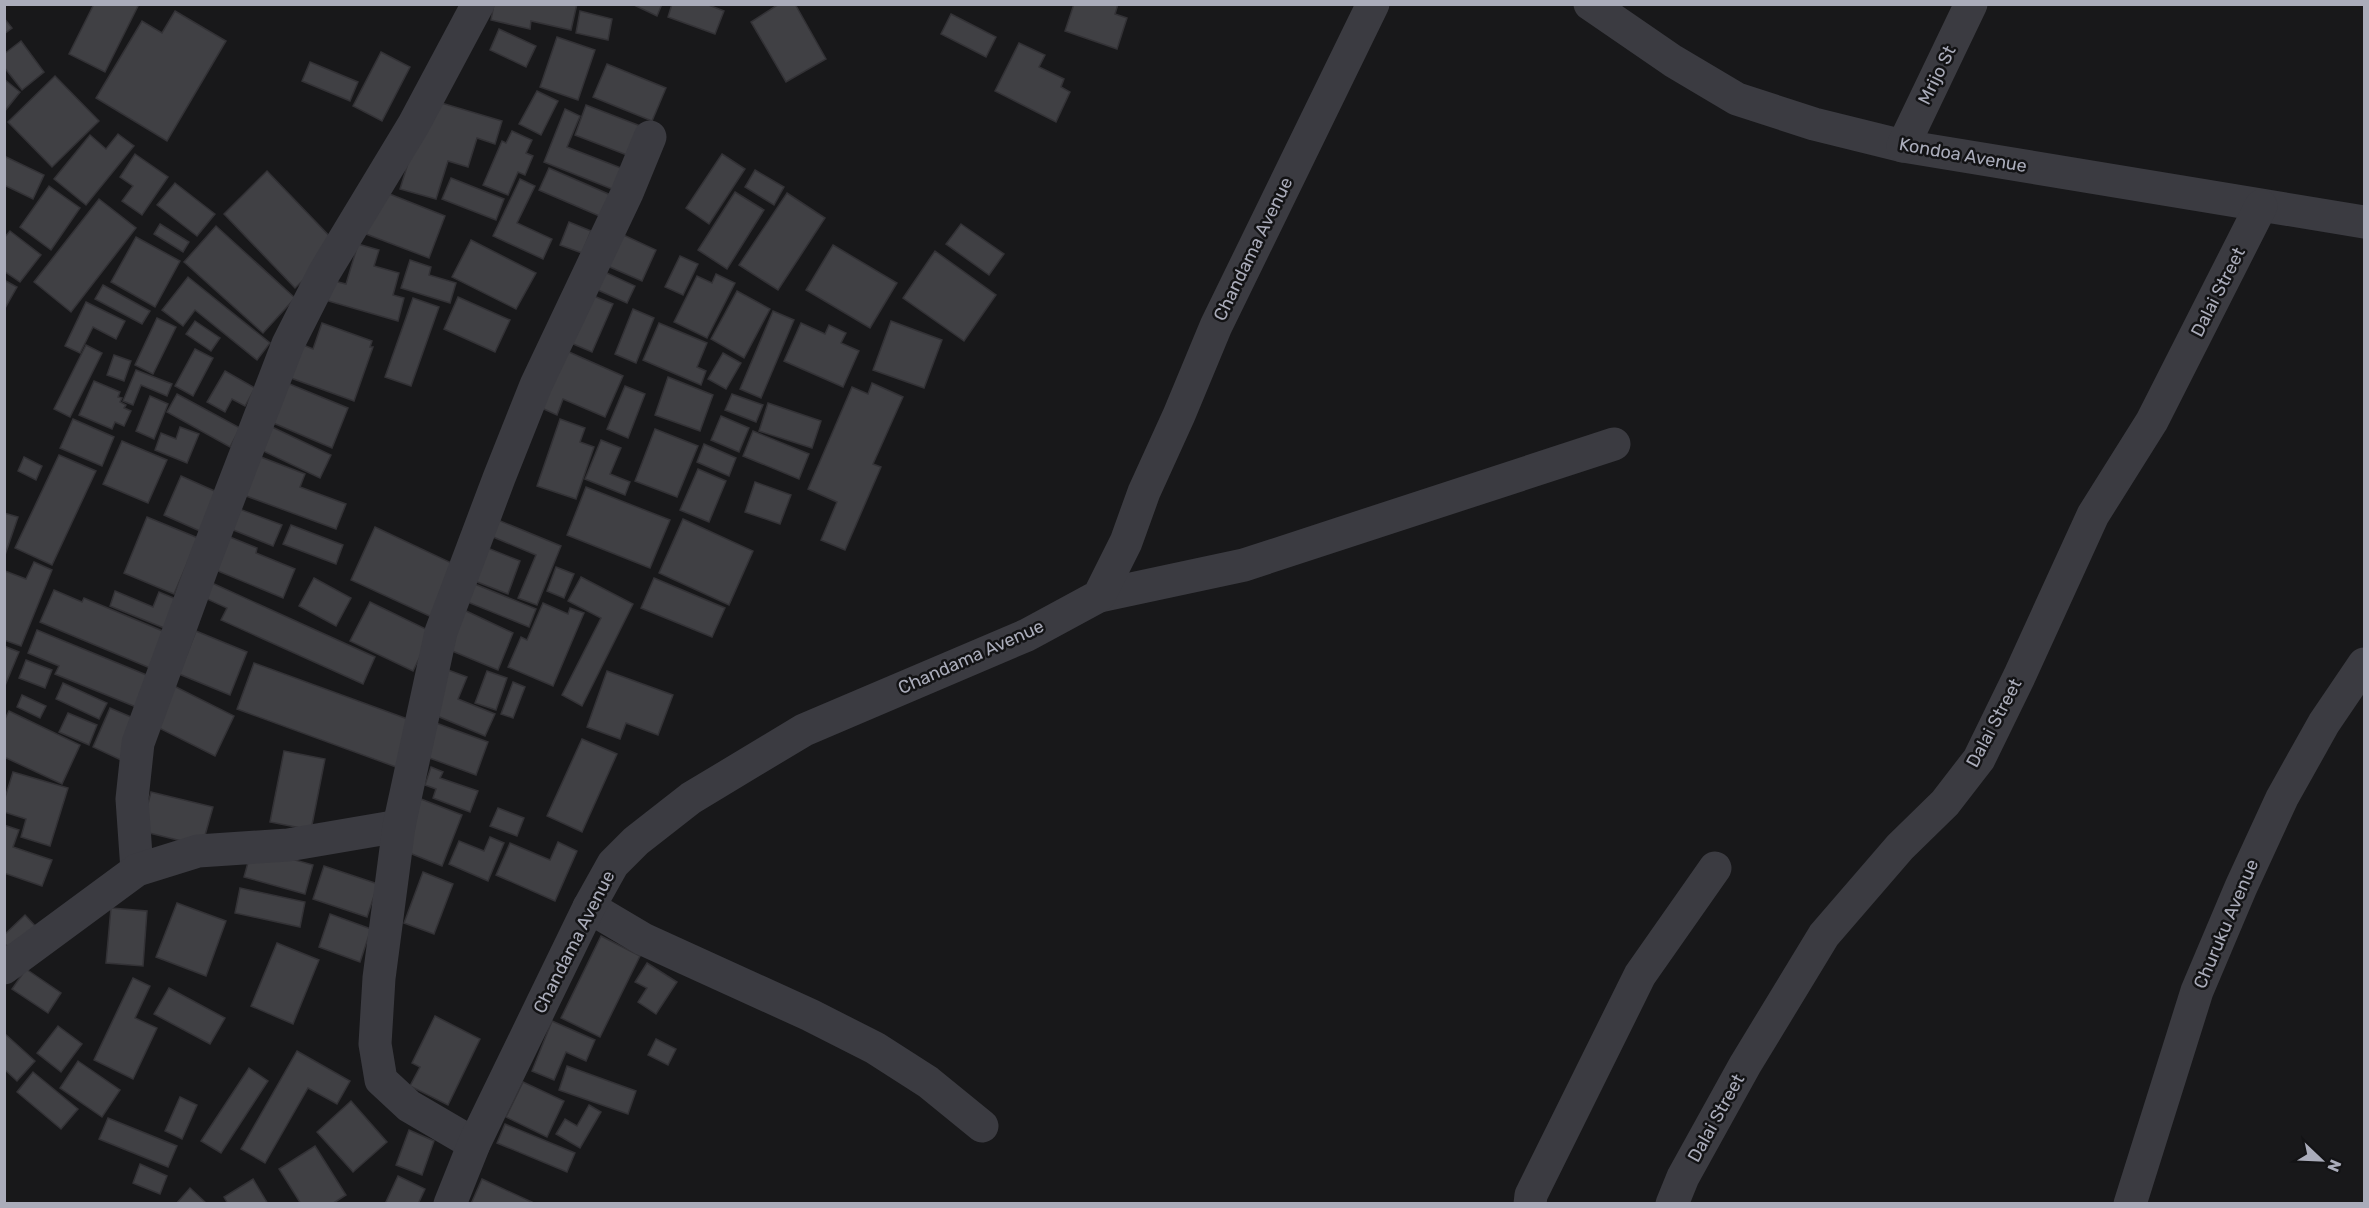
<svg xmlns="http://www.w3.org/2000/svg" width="2369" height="1208" font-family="Rubik,sans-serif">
	<rect width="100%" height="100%" fill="#18181a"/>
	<g fill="#404044" stroke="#333236" stroke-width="1.5">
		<polygon points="94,4 139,4 105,72 69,54"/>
		<polygon points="494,4 577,4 571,30 531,21 530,29 491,20"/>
		<polygon points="632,4 662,4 657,16"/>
		<polygon points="672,4 706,4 724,11 715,34 668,17"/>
		<polygon points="779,4 795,4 826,59 786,82 751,22"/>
		<polygon points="1074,4 1118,4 1115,14 1127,18 1117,49 1065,31"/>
		<polygon points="175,11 226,41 167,141 96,98 142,21 162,33"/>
		<polygon points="580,11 612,19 608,40 576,33"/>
		<polygon points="951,14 996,37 986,57 941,34"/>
		<polygon points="4,18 12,28 4,34"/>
		<polygon points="499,29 536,46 526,67 490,50"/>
		<polygon points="557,37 595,50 578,100 540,87"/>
		<polygon points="21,41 44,72 22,90 4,67 4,54"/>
		<polygon points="1019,43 1045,55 1039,67 1064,79 1061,87 1070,92 1056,122 995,91"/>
		<polygon points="381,52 410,67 382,121 353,106"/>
		<polygon points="310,62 358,82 350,101 302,81"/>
		<polygon points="607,64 666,88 652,121 593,97"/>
		<polygon points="55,76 99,121 52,167 8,122"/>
		<polygon points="4,79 20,92 4,112"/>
		<polygon points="537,91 558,101 541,135 519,124"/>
		<polygon points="428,99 502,121 495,144 477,138 468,167 448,161 436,199 400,189"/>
		<polygon points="586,105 643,127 632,157 575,135"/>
		<polygon points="565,109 580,116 567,147 626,170 617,191 544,162"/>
		<polygon points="512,131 532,140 526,153 533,156 525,175 518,172 508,195 483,185 502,141 506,143"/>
		<polygon points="118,134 134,146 86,205 54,179 90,135 106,149"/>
		<polygon points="135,154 168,177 142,215 122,201 133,186 120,177"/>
		<polygon points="722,154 745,169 709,224 686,208"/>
		<polygon points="4,156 44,175 33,199 4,185"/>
		<polygon points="549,168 613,196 604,218 539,190"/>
		<polygon points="755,170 784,187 774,205 745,187"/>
		<polygon points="267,171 339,246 295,288 224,214"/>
		<polygon points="451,178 504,199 496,220 442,199"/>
		<polygon points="520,179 535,186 517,223 552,239 543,259 493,236"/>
		<polygon points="175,183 215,214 197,236 157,205"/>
		<polygon points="49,186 80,208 51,250 20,227"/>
		<polygon points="382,191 445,216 429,258 366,234"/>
		<polygon points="735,192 764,210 727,269 698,250"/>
		<polygon points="787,193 825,218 778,290 739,265"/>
		<polygon points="99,199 136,228 71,312 34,282"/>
		<polygon points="569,222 591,231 582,253 560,245"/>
		<polygon points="160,224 189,242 183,252 154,234"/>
		<polygon points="961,224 1004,254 989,275 946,244"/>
		<polygon points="216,226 295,298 263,333 184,262"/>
		<polygon points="10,231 41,255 20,282 4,271 4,238"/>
		<polygon points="617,232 656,250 642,281 603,264"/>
		<polygon points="136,237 180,261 155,307 111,282"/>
		<polygon points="471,240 536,273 516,309 452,277"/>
		<polygon points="358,244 379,250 374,266 399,273 393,295 404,298 398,321 325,300 330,280 346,284"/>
		<polygon points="833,245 897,283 870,328 806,290"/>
		<polygon points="935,251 996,295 964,341 903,298"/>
		<polygon points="680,256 698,264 683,295 665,287"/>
		<polygon points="410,260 431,267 429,275 456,283 450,303 401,288"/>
		<polygon points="596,268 635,286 627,303 589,286"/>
		<polygon points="716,274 735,283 707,338 674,322 697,276 712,283"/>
		<polygon points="188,277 270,343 257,360 195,310 183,326 162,310"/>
		<polygon points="4,280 17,287 4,310"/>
		<polygon points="103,285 150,311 142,324 95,299"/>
		<polygon points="737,291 770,309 744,358 711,339"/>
		<polygon points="584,292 613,304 592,352 564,340"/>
		<polygon points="458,297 510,320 495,352 444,329"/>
		<polygon points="413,298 439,307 411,386 385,377"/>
		<polygon points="86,302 125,321 116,339 93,327 80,353 65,346"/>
		<polygon points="633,309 654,318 636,363 615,354"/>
		<polygon points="773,311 794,320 761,398 740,389"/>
		<polygon points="157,318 176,327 153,374 135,365"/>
		<polygon points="195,321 220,338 211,351 186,334"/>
		<polygon points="891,321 942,340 924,388 873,370"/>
		<polygon points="322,323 372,341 370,347 373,347 354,401 288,377 301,344 313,349"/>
		<polygon points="659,323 707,343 697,367 706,371 701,385 643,360"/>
		<polygon points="801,323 825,334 829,325 846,333 841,343 859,351 843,387 784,361"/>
		<polygon points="86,345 102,353 70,417 54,409"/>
		<polygon points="560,348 623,376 605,417 563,399 557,415 535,405"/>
		<polygon points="195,349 213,358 193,396 175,386"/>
		<polygon points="723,353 741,363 726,389 708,379"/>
		<polygon points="114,355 131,361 124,381 107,375"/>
		<polygon points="136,370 172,384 167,396 141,385 133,405 123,401"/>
		<polygon points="225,371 255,388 245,406 232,399 225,412 207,402"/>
		<polygon points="668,377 713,395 700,431 655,415"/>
		<polygon points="94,381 120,392 118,397 122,398 120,402 126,405 124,408 131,411 124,426 115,422 112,429 79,415"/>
		<polygon points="287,383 348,408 332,448 271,422"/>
		<polygon points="872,383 903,397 873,464 881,467 845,550 821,540 837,502 808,489 852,387 868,394"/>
		<polygon points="625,386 645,394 628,438 607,429"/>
		<polygon points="177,394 240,428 230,447 167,412"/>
		<polygon points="732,394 763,405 756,422 725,410"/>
		<polygon points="150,396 168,404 154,439 136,431"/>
		<polygon points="768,403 821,421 812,448 759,431"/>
		<polygon points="721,416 749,428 739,452 711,440"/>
		<polygon points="73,419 114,437 102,466 60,448"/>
		<polygon points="560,419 585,428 580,442 594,447 576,499 537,486"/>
		<polygon points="270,426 331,455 320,478 259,449"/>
		<polygon points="180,427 199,434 187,463 155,450 161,433 176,439"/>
		<polygon points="655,429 698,446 677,497 635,481"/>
		<polygon points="753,431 809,454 799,479 743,456"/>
		<polygon points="601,440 621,448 610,474 630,482 625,495 585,479"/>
		<polygon points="122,441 167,460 148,503 103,484"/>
		<polygon points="704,444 736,458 729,476 697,462"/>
		<polygon points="253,454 305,474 300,487 346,504 336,529 238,493"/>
		<polygon points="59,455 96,471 52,565 15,548"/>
		<polygon points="24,457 42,466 36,480 18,471"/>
		<polygon points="698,469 726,481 709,522 680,510"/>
		<polygon points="181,476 219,493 202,532 164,515"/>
		<polygon points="755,482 791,495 780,524 745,512"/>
		<polygon points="586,487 670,520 650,568 567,535"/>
		<polygon points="234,507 282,525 273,546 226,527"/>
		<polygon points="4,513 18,517 4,558"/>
		<polygon points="147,517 198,538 174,594 124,573"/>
		<polygon points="493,518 561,546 537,605 518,598 536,555 486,534"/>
		<polygon points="683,519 753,551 729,605 659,573"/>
		<polygon points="291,525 343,545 336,564 283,544"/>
		<polygon points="375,527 460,567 436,619 351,580"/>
		<polygon points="225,535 257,548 256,553 295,569 283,598 211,568"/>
		<polygon points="480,545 520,561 508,594 467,578"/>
		<polygon points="34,562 52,570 21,646 4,640 4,573 5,571 26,579"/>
		<polygon points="556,567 574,574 564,598 547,591"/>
		<polygon points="581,577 633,604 582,706 562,695 601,618 568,601"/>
		<polygon points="314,578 351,598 336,626 299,606"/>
		<polygon points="654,578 725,608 712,637 641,608"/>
		<polygon points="465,580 536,609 529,627 458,598"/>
		<polygon points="212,583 375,657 363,684 221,620 227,608 205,598"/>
		<polygon points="54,590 82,602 84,598 165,632 150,668 40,622"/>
		<polygon points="115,591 153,607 159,592 176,599 164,628 110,606"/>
		<polygon points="370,602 432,632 413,671 350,641"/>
		<polygon points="543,603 568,614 570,608 584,613 553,686 508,667 521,637 527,640"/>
		<polygon points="462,609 513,633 498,670 445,648"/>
		<polygon points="37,630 149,676 136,707 55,674 59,666 28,653"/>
		<polygon points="196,631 247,652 230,695 179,674"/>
		<polygon points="4,646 19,652 4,688"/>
		<polygon points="26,660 52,670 45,688 19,678"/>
		<polygon points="254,663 413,721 396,767 237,709"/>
		<polygon points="448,670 467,677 458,699 495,714 485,736 430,713"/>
		<polygon points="487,671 507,678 496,710 475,703"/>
		<polygon points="607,671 673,695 658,735 626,723 620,739 587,727"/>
		<polygon points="513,682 525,687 513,718 501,714"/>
		<polygon points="63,683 107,703 99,719 56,699"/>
		<polygon points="174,686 234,716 215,756 155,726"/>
		<polygon points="22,695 46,706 40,718 17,707"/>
		<polygon points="110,708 138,720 121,760 93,747"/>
		<polygon points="9,711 80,745 62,784 4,757 4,721"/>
		<polygon points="68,713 97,725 89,745 59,732"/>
		<polygon points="436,723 488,742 476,775 424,756"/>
		<polygon points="582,739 617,754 582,832 547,816"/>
		<polygon points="284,751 325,759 311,830 270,822"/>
		<polygon points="431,767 443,772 440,778 478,791 470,812 433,798 436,789 425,785"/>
		<polygon points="13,772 68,788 50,846 21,837 26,819 4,812 4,801"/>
		<polygon points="151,792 213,807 202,846 141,831"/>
		<polygon points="421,799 462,815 442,866 402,850"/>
		<polygon points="498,808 524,818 517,836 490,826"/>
		<polygon points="4,825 19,830 13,847 52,860 42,886 4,873"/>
		<polygon points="490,837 504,843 488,881 449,864 459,841 484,851"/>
		<polygon points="558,842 577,851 555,901 496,875 510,843 550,860"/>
		<polygon points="252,848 313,865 305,894 244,877"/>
		<polygon points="324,866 378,884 367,917 313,899"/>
		<polygon points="423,872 453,884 434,934 404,923"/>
		<polygon points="240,888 305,902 300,927 235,913"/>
		<polygon points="177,903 226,921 206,976 156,957"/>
		<polygon points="111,908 147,911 143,966 106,963"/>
		<polygon points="330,914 371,929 360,962 319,947"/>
		<polygon points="25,915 39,930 15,954 4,943 4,935"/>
		<polygon points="601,936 640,956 600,1037 561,1018"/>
		<polygon points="277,943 319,960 293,1024 251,1006"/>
		<polygon points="647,963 677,982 656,1014 638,1002 647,988 635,982"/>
		<polygon points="26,969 61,993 48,1013 12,989"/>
		<polygon points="133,978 150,986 135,1018 157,1028 133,1079 94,1060"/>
		<polygon points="169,988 225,1018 210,1044 154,1014"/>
		<polygon points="435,1016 480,1039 448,1105 410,1086 420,1067 412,1063"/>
		<polygon points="552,1021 595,1040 586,1061 566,1052 554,1080 532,1071"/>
		<polygon points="58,1026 82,1044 61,1072 37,1053"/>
		<polygon points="4,1033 35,1061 17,1081 4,1069"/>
		<polygon points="656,1039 676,1049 668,1065 648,1055"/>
		<polygon points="297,1051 350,1081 337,1104 308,1088 265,1163 241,1149"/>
		<polygon points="78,1061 120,1090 102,1117 60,1088"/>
		<polygon points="567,1066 636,1091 628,1114 559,1090"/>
		<polygon points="249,1068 268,1081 221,1153 201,1141"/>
		<polygon points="33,1072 78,1109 61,1129 17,1092"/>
		<polygon points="523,1082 564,1101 547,1137 506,1117"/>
		<polygon points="180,1097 197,1105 182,1139 165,1131"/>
		<polygon points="351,1101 387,1142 353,1172 317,1132"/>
		<polygon points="589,1105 601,1112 580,1148 556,1134 565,1119 577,1126"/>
		<polygon points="108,1118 177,1146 168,1167 99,1139"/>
		<polygon points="505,1124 575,1153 567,1172 497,1143"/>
		<polygon points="409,1130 434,1141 422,1175 396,1165"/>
		<polygon points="315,1146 346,1195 332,1204 301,1204 279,1169"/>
		<polygon points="140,1164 167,1176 160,1194 133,1183"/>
		<polygon points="398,1176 425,1189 418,1204 385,1204"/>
		<polygon points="253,1179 268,1204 228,1204 224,1197"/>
		<polygon points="482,1179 536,1204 471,1204"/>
		<polygon points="190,1188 207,1204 176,1204"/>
	</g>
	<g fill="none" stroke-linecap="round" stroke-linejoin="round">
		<g stroke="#3b3b41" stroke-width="33">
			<polyline points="1590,4 1673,61 1737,99 1814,124 1903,146 2364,222"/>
			<polyline points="1903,146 1971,4"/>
			<polyline points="1099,596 1244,565 1614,444"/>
			<polyline points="137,870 132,799 138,743 206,557 288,344 324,273 414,124 478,4"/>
			<polyline points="589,907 643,939 810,1015 875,1048 928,1082 982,1126"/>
			<polyline points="4,968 137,870 198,851 288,845 399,826"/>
			<polyline points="474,1144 409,1106 381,1080 375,1044 379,978 399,826 441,632 499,478 536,385 627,193 650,137"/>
			<polyline points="1530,1204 1531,1195 1640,975 1715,868"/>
			<polyline points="1672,1204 1683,1177 1745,1065 1824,935 1900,847 1945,803 1979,759 2019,677 2093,515 2152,421 2261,206"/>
			<polyline points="2130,1204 2197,991 2241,887 2282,798 2324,723 2364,664"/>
		</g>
		<polyline stroke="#3b3b41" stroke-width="33" points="450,1204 474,1144 589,907 613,864 636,841 691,798 804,730 1027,635 1099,596 1126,542 1144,492 1179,415 1216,326 1373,4"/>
	</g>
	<g text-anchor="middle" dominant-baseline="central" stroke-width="5" stroke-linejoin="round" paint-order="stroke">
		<g font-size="18" fill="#aaacba" stroke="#131315">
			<text transform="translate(1937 75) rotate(-64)">Mrijo St</text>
			<text transform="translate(1963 155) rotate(10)">Kondoa Avenue</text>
			<text transform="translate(1253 249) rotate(-64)">Chandama Avenue</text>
			<text transform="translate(2218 292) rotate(-63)">Dalai Street</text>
			<text transform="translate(971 657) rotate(-24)">Chandama Avenue</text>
			<text transform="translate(1994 723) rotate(-62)">Dalai Street</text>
			<text transform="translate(2226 924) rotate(-67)">Churuku Avenue</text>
			<text transform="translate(574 942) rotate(-63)">Chandama Avenue</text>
			<text transform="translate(1716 1118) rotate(-61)">Dalai Street</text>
		</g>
	</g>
	<rect width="2369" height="1208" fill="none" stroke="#aaacba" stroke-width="12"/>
	<g transform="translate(2321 1160) rotate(113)" stroke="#131315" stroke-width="4.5" paint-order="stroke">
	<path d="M0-4.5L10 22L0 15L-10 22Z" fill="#aaacba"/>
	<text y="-9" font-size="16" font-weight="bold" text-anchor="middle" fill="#aaacba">N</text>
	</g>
</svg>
